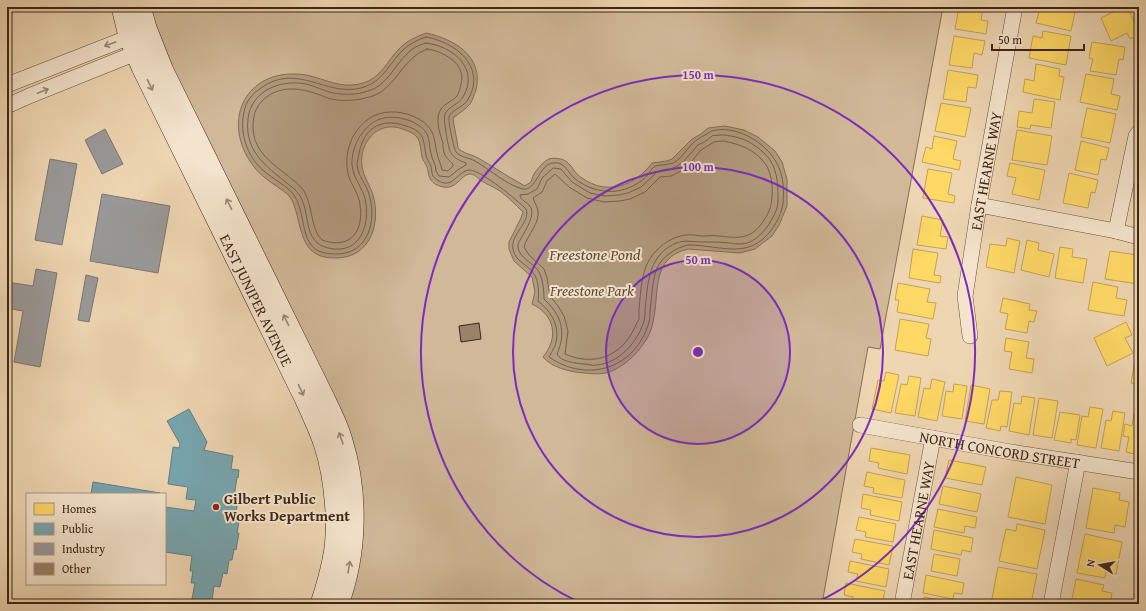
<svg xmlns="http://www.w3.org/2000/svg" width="1146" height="611" font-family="'Gentium Book Plus',serif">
	<rect width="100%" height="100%" fill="#eed6b2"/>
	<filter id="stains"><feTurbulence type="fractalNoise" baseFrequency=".005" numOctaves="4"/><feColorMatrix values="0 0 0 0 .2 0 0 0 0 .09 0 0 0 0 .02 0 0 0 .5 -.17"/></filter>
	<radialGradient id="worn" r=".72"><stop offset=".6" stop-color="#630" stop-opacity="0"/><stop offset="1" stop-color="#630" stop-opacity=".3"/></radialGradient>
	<polygon fill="#d0b898" stroke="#866f58" points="146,7 943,7 880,349 868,347 822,604 344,604 359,522"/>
	<path fill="#b19a7d" stroke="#826c54" d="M426,33C454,39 484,56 476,90C474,94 473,100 470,104C466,109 458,114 453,118C454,128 457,138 458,148C464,154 471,154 478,158C494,167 508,177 525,186C525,185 530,183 530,183C532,181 532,177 534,174C537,169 544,161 549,159C554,157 564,159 567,162C573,167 575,174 582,178C607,196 635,186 652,163L667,161L672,159L692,139L701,134L708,128L725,126L744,130L758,137L775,151L782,162L787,179V206L779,225L772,236L755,249L740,253L688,249C650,258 660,293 653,322C650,341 631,362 614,370C605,375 594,374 584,373C571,372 552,368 543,357C559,338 555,315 532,304L535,292L532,277L514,261L509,249V242L521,218L523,212C516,205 508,197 500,191C494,187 486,184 480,180C477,177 474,174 470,174C459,175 456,195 435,184C428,179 429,174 427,167C426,164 423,161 422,157C419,142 422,136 405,130C402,129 398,127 394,127C373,125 359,147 362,166C363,176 370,185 373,195C381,223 371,257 337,258C306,259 303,239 297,215C295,209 294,202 290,197C286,192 280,189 275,185C267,180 257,172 252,164C223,124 242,73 295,74C320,74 337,91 363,83C381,78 387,61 399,49C406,41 416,37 426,33Z"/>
	<g fill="#ffd966" stroke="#c4a34e">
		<polygon points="959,7 983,7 981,20 988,21 986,34 955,29"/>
		<polygon points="1048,7 1076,7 1071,31 1036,23 1040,8 1047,10"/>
		<polygon points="1123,7 1127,7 1139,31 1139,35 1130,39 1127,33 1111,41 1101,18"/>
		<polygon points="1043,31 1071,36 1066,65 1029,58 1033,36 1042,38"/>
		<polygon points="954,36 985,41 982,55 974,53 972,68 949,65"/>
		<polygon points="1092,42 1125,47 1123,60 1119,59 1116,75 1090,71 1093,59 1089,58"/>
		<polygon points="1036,64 1060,69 1059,76 1064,77 1060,100 1023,92 1025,79 1034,81"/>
		<polygon points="948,70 978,75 976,88 968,87 966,102 943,99"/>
		<polygon points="1086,74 1114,79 1111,94 1120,96 1117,110 1080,102"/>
		<polygon points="1034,99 1055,102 1051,128 1031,125 1030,129 1017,127 1019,111 1032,113"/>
		<polygon points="941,103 971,108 965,137 935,131"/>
		<polygon points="1087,108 1116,114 1110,143 1081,137"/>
		<polygon points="1017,130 1052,136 1047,165 1012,160"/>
		<polygon points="934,136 957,141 953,159 961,161 959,170 922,162 926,147 932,149"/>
		<polygon points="1081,141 1109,148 1106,160 1101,159 1098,175 1075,170"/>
		<polygon points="1010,163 1045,170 1039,200 1012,194 1016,178 1007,176"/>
		<polygon points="928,169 952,173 948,194 955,196 954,203 923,198"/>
		<polygon points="1069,173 1098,180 1095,193 1091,192 1088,208 1063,203"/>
		<polygon points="922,216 943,220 940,236 948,237 946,249 917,245"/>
		<polygon points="1007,238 1020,241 1014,273 986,267 990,244 1006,246"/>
		<polygon points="1027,240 1039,243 1038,250 1054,254 1049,277 1021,270"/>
		<polygon points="1060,247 1073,249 1072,257 1087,259 1083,283 1055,278"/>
		<polygon points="913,249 938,253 934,275 941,276 940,283 909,278"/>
		<polygon points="1110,251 1137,255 1135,270 1139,270 1138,284 1105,279"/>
		<polygon points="1093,282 1118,287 1116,298 1127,300 1124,316 1088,310"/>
		<polygon points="898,283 930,289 927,302 936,303 933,319 897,312 899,300 895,300"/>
		<polygon points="1003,298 1030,304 1029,310 1037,311 1034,322 1029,321 1027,333 1005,329 1008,314 1000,312"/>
		<polygon points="900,319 929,324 926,338 931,339 928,356 895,350"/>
		<polygon points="1126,322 1132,335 1125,338 1133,353 1107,366 1094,338"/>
		<polygon points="1006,338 1029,342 1026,358 1034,359 1032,373 1009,369 1012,352 1004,351"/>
		<polygon points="1136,354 1139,354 1139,384 1131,383"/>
		<polygon points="886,372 899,375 891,413 872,409 878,380 884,381"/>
		<polygon points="909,376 921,378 915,416 895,413 901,384 907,385"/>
		<polygon points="932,379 945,382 937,421 918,417 924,388 930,389"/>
		<polygon points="954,384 967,386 962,419 942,416 946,391 953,392"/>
		<polygon points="971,385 990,389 984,424 965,421"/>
		<polygon points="1000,391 1012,392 1007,427 1001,426 1000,431 986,428 992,400 998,400"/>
		<polygon points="1022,396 1035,398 1029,435 1009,431 1014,403 1021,404"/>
		<polygon points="1039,398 1058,401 1052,438 1033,435"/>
		<polygon points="1090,407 1103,409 1096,448 1077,445 1082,416 1088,417"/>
		<polygon points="1113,411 1125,413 1119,451 1101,448 1106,420 1111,421"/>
		<polygon points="1060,412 1080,415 1076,440 1071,439 1071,443 1054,440"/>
		<polygon points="1134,413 1139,414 1139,455 1126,452 1129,437 1123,436 1125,424 1132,426"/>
		<polygon points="871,448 910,455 907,474 878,468 879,463 869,461"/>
		<polygon points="949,460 986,467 982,485 945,478"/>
		<polygon points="867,472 905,480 902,498 873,493 874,488 864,486"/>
		<polygon points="1016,477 1052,485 1045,524 1008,517"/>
		<polygon points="943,486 981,494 977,512 939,504"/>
		<polygon points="1093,488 1120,493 1119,500 1129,502 1125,527 1115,525 1114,533 1086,528"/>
		<polygon points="863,494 902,502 899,521 870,515 871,510 861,508"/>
		<polygon points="938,509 977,517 975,528 965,526 964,533 934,527"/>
		<polygon points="859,517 896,524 893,542 865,537 866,532 856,530"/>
		<polygon points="1017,524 1045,530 1037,569 999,561 1006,529 1016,531"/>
		<polygon points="934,530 973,538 971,552 962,550 961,555 931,549"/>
		<polygon points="1085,534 1122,542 1116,574 1106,572 1105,578 1077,573"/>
		<polygon points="855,539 893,546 889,565 861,559 862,554 852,552"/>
		<polygon points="934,554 960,559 957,576 931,571"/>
		<polygon points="850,561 889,569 886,587 856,581 858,574 848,572"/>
		<polygon points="998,567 1037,574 1031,604 991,604"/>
		<polygon points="926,575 964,583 962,594 954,593 953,599 923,593"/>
		<polygon points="1076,579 1104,585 1102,591 1112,593 1110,604 1071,604"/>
		<polygon points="846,583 885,591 882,604 852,603 853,597 844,595"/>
		<polygon points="924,597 958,604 923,604"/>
	</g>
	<g fill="#76a5af" stroke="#657f81">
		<polygon points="189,409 207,442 204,450 233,456 231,469 239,470 238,478 237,477 233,505 237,506 235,520 239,521 237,533 239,533 236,550 234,549 232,560 229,560 227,574 223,573 220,587 214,586 212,601 204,599 203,604 191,604 195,583 191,583 193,571 190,571 192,556 165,552 165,507 194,511 196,500 186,499 188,487 168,484 173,447 179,448 180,444 167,421"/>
		<polygon points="93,482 160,493 159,494 91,494"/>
	</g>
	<g fill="#999" stroke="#7d7672">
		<polygon points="105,129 123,164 102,174 85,140"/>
		<polygon points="50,159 77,164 62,245 35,240"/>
		<polygon points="102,194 170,206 158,273 90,261"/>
		<polygon points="36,269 57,273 40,367 14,362 23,311 7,308 7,282 33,286"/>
		<polygon points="86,275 98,278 89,322 78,320"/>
	</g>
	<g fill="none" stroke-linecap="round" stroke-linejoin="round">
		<g stroke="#76604a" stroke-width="1">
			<path d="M426,37C456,42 488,68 467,101C463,107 451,110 449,117C448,122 454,149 456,152C461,158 468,157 475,161C488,168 508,186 523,189C536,192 539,164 553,163C564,161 567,171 574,178C586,188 602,193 617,191C629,189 639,184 648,175C649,173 652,168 654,167C658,164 668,166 675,162C683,157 687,148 694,142C695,141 711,131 712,131C729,126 751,135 764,147C781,163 785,180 783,203C782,212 777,222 772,229C749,261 721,245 688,245C675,248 663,256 657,268C652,281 652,297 650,310C650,314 650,318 649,322C636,368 588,384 549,357C551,353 553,350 555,346C561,327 552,312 538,301C539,294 539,281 534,274C528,264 515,262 513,249C510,234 531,223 526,209C517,200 482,171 470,170C457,170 453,192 436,179C431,176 432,171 431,166C429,162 427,159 426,155C424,147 425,136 417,131C414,129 410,127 406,126C382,117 363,128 359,154C358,158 357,162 357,165C358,176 366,184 369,194C377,220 369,254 336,254C296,255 309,218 294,195C286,184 266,176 256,163C245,149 240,129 244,112C246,101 252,94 261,88C297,62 326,97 361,88C383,82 388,65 403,50C409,44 417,40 426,37Z"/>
			<path d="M426,43C453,46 480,69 463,97C459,104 448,107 445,114C443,119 448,148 451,153C454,158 460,161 466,163V165L459,169L449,177L439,176L436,171C436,164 432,160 431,153C429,147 430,140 427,134C420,121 397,115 384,118C364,122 351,146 352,165C353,176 360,185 364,195C371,218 364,252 334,249C296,245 316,206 293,188C270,169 244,154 248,119C251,91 280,79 306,84C315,86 324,91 333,93C345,95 357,95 368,91C387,86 394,66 407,54C412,48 419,45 426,43Z"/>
			<path d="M427,49C443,51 467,64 461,84C460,88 459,93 457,96C452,102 442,104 439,113C436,122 440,134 443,143C443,147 443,151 445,155C447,159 450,161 453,164V166L448,171L442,170C441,164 438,159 437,153C435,146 435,138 432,132C425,118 404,111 390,112C359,113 340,148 349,177C352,186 359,194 360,205C364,232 350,250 322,240C309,229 314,198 299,185C277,165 247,153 254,116C256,107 261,101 268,96C282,86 301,88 317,94C322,95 326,98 331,99C346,102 360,100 373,96C396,88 402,58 427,49Z"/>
			<path d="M724,135C729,136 734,136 739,138C749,140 764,151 770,160C778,172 778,187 778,201C778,210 772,219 768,226C763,232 757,239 750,242C743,245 736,244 729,243C721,242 713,242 705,242C689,242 682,238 667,248C647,263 648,287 645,309C645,313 645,317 644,321C638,342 618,364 596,365C592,366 588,364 584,364C575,363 561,362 557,354C567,331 561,315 544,299C544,291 543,281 540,274C535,262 517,259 518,244C522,235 537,216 530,206C527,202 520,200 520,195L528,194L537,189L542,178L553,168L561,169L572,182L590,193L605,196L619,195L628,193L641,187L657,172L669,170L677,166L683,162L698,145L706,141L712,136Z"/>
			<path d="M724,141C739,144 753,149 763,161C771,169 773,185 772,196C772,206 768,215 762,223C750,240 737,238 719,236C714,235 709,236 704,236C698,236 692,234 686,235C675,236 665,242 657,250C641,265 641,289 639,310C639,313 639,316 639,319C638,321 636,324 635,327C622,356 594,367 565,354L568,331L564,316L558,306L550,296L547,278L544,269L529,255L524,247C527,235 540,224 538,210C537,206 534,202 533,198L542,192L547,181L555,174L569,187L587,198L604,202L620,201L630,199L645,192L660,177L671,176L681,171L688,166L701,150L714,142Z"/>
		</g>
	</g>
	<polygon fill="#998268" stroke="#3c2617" points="479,323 481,339 461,342 459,326"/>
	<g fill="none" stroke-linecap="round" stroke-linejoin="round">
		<defs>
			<g id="street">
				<polyline points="7,85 122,40 138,32"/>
				<polyline points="7,106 29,96 126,57 146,52"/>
				<polyline points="979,205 1116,231 1139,237"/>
				<polyline points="1116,231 1136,136 1139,132"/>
				<path id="s1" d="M970,336L965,296L979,205L1015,7"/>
				<path id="s2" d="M860,425L1005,451L1139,472"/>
				<path id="s3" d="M902,604L933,438"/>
				<polyline points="1051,604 1078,462"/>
			</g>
			<g id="secondary">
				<path id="s4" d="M122,7L129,36L142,67L305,398C312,414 320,430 325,446C335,478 340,527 333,560C330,575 326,589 321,604"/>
				<path d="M140,7L146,28L163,71L320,390C328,407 337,423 342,441C358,493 357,553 338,604"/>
			</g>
		</defs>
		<use href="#street" stroke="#68523e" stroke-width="16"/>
		<use href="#secondary" stroke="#3c2617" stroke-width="22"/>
		<use href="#street" stroke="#f4e4cd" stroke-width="15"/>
		<use href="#secondary" stroke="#f4e4cd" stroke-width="21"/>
	</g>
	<defs><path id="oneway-shaft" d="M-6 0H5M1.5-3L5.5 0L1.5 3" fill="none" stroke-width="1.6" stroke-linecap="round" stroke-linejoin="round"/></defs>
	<g stroke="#988572">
		<use href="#oneway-shaft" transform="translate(110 44) rotate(160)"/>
		<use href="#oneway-shaft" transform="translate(150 85) rotate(64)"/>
		<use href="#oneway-shaft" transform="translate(43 91) rotate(-22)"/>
		<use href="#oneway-shaft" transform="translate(229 204) rotate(-116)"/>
		<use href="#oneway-shaft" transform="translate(286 320) rotate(-116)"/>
		<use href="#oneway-shaft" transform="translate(301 390) rotate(64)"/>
		<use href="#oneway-shaft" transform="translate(341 438) rotate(-109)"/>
		<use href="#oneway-shaft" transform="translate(349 567) rotate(-80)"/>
	</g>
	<circle cx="698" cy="352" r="92" fill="#7b2cbf" fill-opacity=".12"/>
	<g fill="none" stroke="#7b2cbf" stroke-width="2">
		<circle cx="698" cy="352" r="92"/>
		<circle cx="698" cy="352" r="185"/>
		<path d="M581 603A277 277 0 1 1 815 603"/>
	</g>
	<circle fill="#8f2418" stroke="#f4e4cd" stroke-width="1.5" cx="216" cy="507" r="4"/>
	<g text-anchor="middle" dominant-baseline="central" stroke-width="4" stroke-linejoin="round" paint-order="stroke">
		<g font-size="15" fill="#3c2617" stroke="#f4e4cd">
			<text stroke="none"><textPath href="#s1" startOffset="167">EAST HEARNE WAY</textPath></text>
			<text stroke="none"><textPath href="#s4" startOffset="323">EAST JUNIPER AVENUE</textPath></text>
			<text stroke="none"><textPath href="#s2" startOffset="142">NORTH CONCORD STREET</textPath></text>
			<text stroke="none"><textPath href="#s3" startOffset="85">EAST HEARNE WAY</textPath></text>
		</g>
		<g font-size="15" font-style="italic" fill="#614a37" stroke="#f4e4cd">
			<text x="592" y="290">Freestone Park</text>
		</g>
		<g font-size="15" font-weight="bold" fill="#3c2617" stroke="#f4e4cd" text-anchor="start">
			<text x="224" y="498">Gilbert Public<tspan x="224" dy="17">Works Department</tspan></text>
		</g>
		<g font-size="16" font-style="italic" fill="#5f4936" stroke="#f4e4cd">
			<text x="595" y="254">Freestone Pond</text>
		</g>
	</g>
	<circle cx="698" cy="352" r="6" fill="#7b2cbf" stroke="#f4e4cd" stroke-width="2"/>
	<g font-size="12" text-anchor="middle" font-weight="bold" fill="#7b2cbf" stroke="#f4e4cd" stroke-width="4" stroke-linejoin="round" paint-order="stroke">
		<text x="698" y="79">150 m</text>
		<text x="698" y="171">100 m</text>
		<text x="698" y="264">50 m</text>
	</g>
	<rect width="1146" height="611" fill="none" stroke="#eed6b2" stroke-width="24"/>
	<rect x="8" y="8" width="1130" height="595" fill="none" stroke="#3c2617" stroke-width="2"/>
	<rect x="12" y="12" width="1122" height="587" fill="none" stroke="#3c2617"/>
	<rect x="26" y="493" width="140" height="92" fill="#f4e4cd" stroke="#aa9884"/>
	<rect x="34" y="503" width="20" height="12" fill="#ffd966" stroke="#aa9884"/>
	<text x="62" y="513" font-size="12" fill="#3c2617">Homes</text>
	<rect x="34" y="523" width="20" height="12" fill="#76a5af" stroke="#aa9884"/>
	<text x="62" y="533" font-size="12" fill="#3c2617">Public</text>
	<rect x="34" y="543" width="20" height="12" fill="#999999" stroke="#aa9884"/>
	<text x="62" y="553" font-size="12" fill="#3c2617">Industry</text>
	<rect x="34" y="563" width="20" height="12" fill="#998268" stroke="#aa9884"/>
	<text x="62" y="573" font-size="12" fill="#3c2617">Other</text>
	<g transform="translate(1100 565) rotate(281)" stroke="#f4e4cd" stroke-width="3" paint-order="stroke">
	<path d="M0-3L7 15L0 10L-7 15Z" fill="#3c2617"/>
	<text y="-6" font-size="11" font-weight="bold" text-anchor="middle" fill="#3c2617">N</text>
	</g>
	<path d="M992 44v6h92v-6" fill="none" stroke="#3c2617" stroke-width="2"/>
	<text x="998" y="44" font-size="12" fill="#3c2617" stroke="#f4e4cd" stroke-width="3" paint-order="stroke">50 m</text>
	<rect width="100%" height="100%" filter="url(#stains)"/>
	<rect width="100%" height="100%" fill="url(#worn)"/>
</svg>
